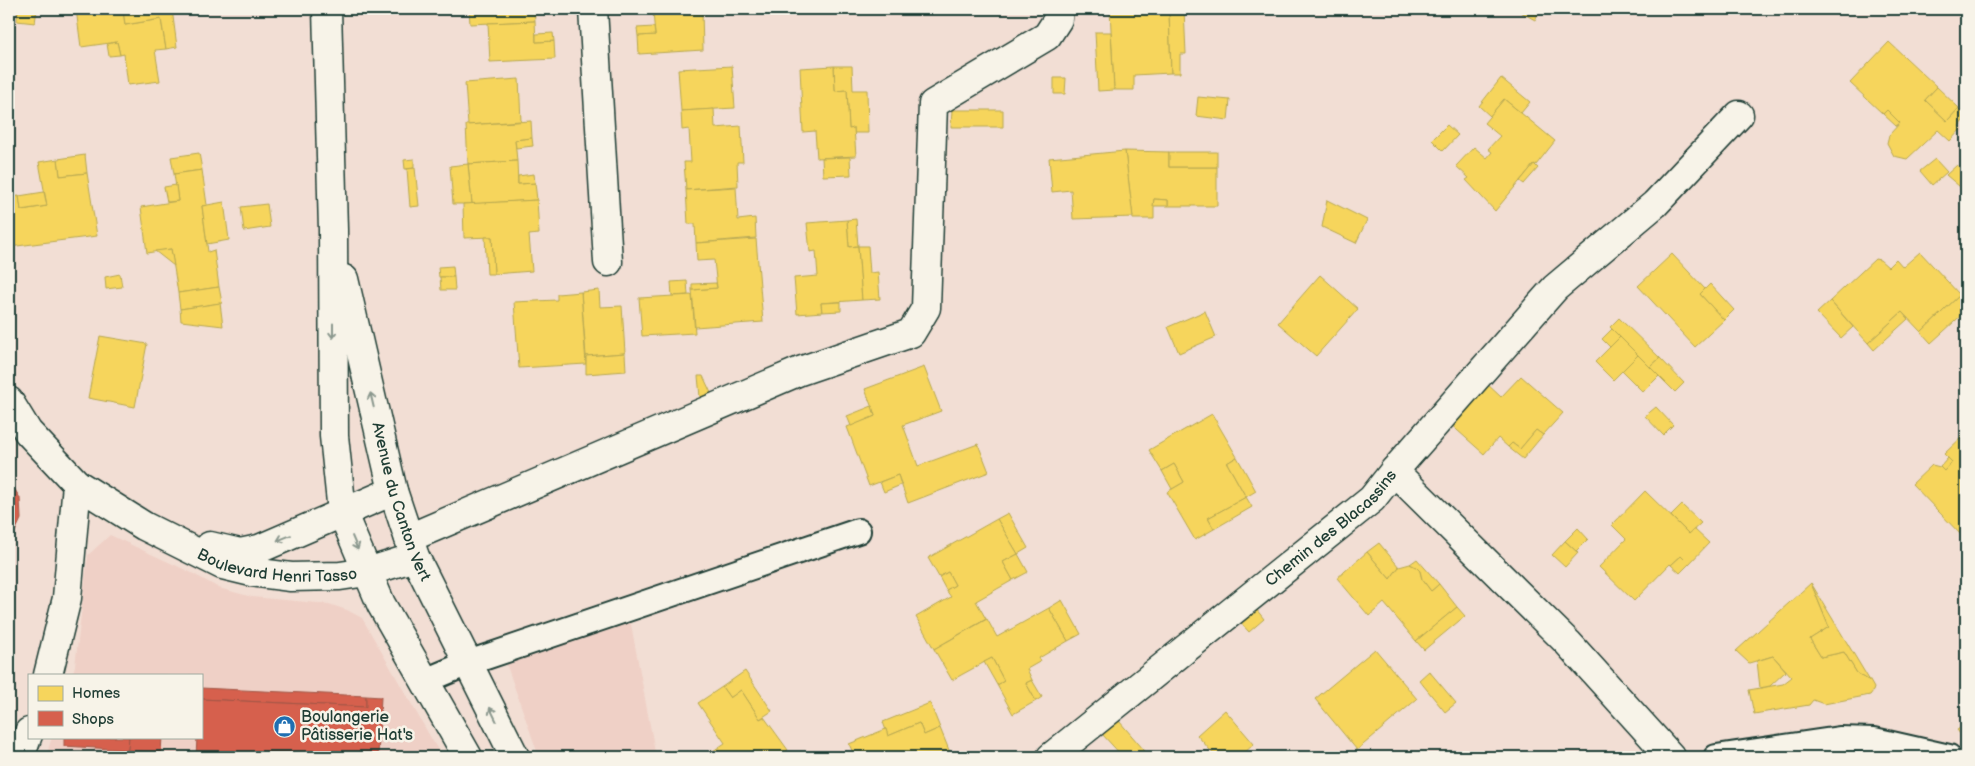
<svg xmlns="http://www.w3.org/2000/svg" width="1975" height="766" font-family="'Balsamiq Sans',sans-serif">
	<rect width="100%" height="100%" fill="#f2ded4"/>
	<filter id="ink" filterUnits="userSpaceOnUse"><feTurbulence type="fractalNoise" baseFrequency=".02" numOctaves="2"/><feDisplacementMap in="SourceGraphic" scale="10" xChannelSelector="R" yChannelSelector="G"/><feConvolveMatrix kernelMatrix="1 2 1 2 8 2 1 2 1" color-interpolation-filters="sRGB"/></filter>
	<g filter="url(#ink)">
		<g fill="#efd0c6">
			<polygon points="110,535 190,572 219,588 252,597 329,604 347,610 362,618 442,757 46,757 52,737 201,737 201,675 72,675 75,666 88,555"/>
			<polygon points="630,619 656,757 539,757 506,663"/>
		</g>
		<g fill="#f6d55c" stroke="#b6a750">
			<polygon points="18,9 37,9 35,23 17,21"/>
			<polygon points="76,9 123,9 125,25 161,19 166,49 155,50 160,81 128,85 124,54 120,55 117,42 81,47"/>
			<polygon points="123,9 172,9 177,47 166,49 161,19 125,25"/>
			<polygon points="469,9 534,9 535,21 470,24"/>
			<polygon points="653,9 706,9 653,12"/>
			<polygon points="1110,9 1169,9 1171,73 1134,75 1134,90 1114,90"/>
			<polygon points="1169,9 1184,9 1186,54 1180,54 1180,73 1171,73"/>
			<polygon points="1518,9 1541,9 1535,20 1517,10"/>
			<polygon points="702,10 703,50 639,54 638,36 655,35 653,12"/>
			<polygon points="535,21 536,42 554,41 555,59 490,62 488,23"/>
			<polygon points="654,27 655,35 638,36 637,28"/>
			<polygon points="1095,32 1111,32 1114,90 1098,91"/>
			<polygon points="553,33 554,41 536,42 536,34"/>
			<polygon points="117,42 120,55 109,56 107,44"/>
			<polygon points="1889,42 1937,87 1925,100 1947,121 1958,109 1966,117 1959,126 1961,129 1950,141 1938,130 1907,159 1894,156 1887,143 1889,135 1900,123 1887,110 1883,114 1850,83"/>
			<polygon points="732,66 735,108 681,111 678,69"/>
			<polygon points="834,66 852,66 853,90 867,90 868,133 854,133 854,128 849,129 847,90 835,91"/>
			<polygon points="834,66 835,91 847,90 849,129 854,128 856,156 817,158 815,131 803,132 800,68"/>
			<polygon points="1054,78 1066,78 1065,94 1054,94"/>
			<polygon points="1501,78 1530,102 1521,113 1504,99 1490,116 1479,106"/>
			<polygon points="519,79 521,121 468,125 465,83"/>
			<polygon points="1937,87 1959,108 1947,121 1925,100"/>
			<polygon points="1198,97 1230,100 1228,120 1196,116"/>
			<polygon points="1504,99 1555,141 1536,165 1534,164 1495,211 1466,180 1469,178 1456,166 1474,147 1487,158 1492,152 1488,149 1500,136 1484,123"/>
			<polygon points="714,109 715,128 741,126 743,162 737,162 738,186 686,190 684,162 691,162 689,129 682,130 681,111"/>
			<polygon points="952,110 1003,110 1003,127 951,127"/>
			<polygon points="1887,110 1900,123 1896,126 1883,114"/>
			<polygon points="531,121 532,138 515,140 517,161 468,164 466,125"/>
			<polygon points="1447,125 1458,135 1443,151 1432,140"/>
			<polygon points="532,138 533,146 516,148 515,140"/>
			<polygon points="1125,151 1169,152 1169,167 1217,167 1217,206 1168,206 1168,200 1154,199 1154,219 1133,219"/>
			<polygon points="1125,151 1133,217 1073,219 1071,190 1052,192 1049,158"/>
			<rect x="1169" y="152" width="48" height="15"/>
			<polygon points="199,153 202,170 174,174 171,157"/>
			<polygon points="85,155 87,173 60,176 58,159"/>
			<polygon points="850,157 851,175 823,176 822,158"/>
			<polygon points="58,159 60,176 87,173 97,236 9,247 9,197 19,196 21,210 47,206 39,162"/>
			<polygon points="414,159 414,168 405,169 404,160"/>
			<polygon points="1935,159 1947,172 1932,185 1920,171"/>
			<polygon points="517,161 518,184 535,183 537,200 472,204 468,164"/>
			<polygon points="468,164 472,204 453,204 450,166"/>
			<polygon points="1534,164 1538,168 1524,184 1520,181"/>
			<polygon points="1957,165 1966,173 1966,192 1946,175"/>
			<polygon points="415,168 419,206 410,207 407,169"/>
			<polygon points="202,170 207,205 202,206 208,252 214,250 219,287 178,293 171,249 147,253 141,207 178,201 174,174"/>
			<polygon points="534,174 535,183 518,184 518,176"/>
			<polygon points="176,185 178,201 167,202 164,187"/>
			<polygon points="736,187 738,220 755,218 756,238 696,243 695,224 688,224 686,190"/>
			<polygon points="44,192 47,206 21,210 19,196"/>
			<polygon points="1154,199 1168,200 1168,206 1153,206"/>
			<polygon points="537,200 539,234 529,235 532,271 494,274 492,237 464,238 463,204"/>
			<polygon points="1327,200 1367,220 1356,243 1322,227"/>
			<polygon points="224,202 229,240 207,244 202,206"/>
			<polygon points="267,204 270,227 244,231 241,207"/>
			<polygon points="856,219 858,246 849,247 847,220"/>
			<polygon points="847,220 849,247 858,246 862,300 821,303 822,312 797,314 794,278 818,276 816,251 810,252 807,223"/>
			<polygon points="485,237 492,237 494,274 487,274"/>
			<polygon points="756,239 763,322 695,327 692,290 717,288 714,260 697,261 696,243"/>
			<polygon points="858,246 868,246 870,273 878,272 880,299 862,300"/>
			<polygon points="171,249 174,266 155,251"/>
			<polygon points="1920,252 1960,295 1921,332 1902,312 1868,343 1830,301 1875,259 1880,260 1888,267 1896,259 1903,267"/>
			<polygon points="1672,254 1705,289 1700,294 1724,320 1695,347 1638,286"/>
			<polygon points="453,266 454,277 439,277 438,267"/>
			<polygon points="120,274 122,287 106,289 105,277"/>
			<polygon points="1320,275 1358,309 1316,356 1278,323"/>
			<polygon points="440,277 454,277 455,290 441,290"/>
			<polygon points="687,281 688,295 672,296 671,282"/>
			<polygon points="716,283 717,288 692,290 692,284"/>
			<polygon points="1710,284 1734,310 1724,320 1700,294"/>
			<polygon points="219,287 222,303 180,309 178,293"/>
			<polygon points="599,290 600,307 622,306 625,353 586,356 581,292"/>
			<polygon points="581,292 586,364 519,368 514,302 557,300 557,294"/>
			<polygon points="692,295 695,333 642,336 639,298"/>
			<polygon points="1960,295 1966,302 1966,311 1931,343 1921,332"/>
			<polygon points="1830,301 1853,327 1841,338 1817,313"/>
			<polygon points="841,302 841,311 822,312 821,303"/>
			<polygon points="220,303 223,326 181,321 180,309"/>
			<polygon points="1205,311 1216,337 1179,353 1168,327"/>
			<polygon points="1902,312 1908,319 1874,350 1868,343"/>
			<polygon points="1619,318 1660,358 1650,367 1610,327"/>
			<polygon points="1612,329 1620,337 1611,348 1602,339"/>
			<polygon points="100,336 147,344 135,407 88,398"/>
			<polygon points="1620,337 1638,355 1613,380 1595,362"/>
			<polygon points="625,353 626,371 586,374 586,356"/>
			<polygon points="1638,355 1659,376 1643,392 1622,371"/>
			<polygon points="1660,358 1684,383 1675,392 1650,367"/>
			<polygon points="924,367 941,411 903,425 918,466 978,444 989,472 908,503 898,475 869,486 847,427 875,416 865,389"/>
			<polygon points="698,376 703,376 711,393 700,397"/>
			<polygon points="1521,376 1563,413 1543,435 1536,430 1520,449 1512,443 1508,447 1498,438 1484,454 1448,422 1485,382 1501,397"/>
			<polygon points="872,406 875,416 851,426 847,416"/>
			<polygon points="1656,407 1673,425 1663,435 1645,416"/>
			<polygon points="1212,414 1237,457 1227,463 1246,497 1208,518 1214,529 1195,540 1167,492 1184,482 1174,464 1162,471 1149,450"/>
			<polygon points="1536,430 1543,435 1523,459 1508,447 1512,443 1520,449"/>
			<polygon points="1966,433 1966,538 1965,539 1912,484 1932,465 1940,467 1944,471 1952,462 1944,454"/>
			<polygon points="1237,457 1256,491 1246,497 1227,463"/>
			<polygon points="1948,458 1952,462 1944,471 1940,467"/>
			<polygon points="1174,464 1184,482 1172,489 1162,471"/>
			<polygon points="898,475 901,485 884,492 880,482"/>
			<polygon points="1645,491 1689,534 1694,529 1709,543 1689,564 1681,556 1671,565 1670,564 1634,601 1599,567 1626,539 1612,525"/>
			<polygon points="1246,497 1252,507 1214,529 1208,518"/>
			<polygon points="1682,505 1701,523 1689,534 1671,516"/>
			<polygon points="1008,513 1028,548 1018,554 997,519"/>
			<polygon points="997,519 1018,554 1003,562 1013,580 976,601 986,619 934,649 916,617 951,597 946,590 955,585 948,572 939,577 928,558"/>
			<polygon points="1578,528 1588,539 1576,551 1565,541"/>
			<polygon points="1565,541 1578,553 1565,567 1552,555"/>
			<polygon points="1379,543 1399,567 1390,579 1367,552"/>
			<polygon points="1367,552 1390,579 1399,567 1410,564 1416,567 1420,571 1422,579 1431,591 1439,584 1457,607 1416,641 1384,603 1369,616 1337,578"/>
			<polygon points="1018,554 1028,572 1013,580 1003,562"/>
			<polygon points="1681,556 1689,564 1680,573 1671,565"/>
			<polygon points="1417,559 1439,584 1431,591 1422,579 1420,571 1416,567 1410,564"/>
			<polygon points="948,572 955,585 946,590 939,577"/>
			<polygon points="1811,583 1829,627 1810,639 1821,657 1844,652 1857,673 1870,681 1874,688 1873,691 1870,695 1824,704 1813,700 1809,705 1754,714 1749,690 1783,684 1792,677 1773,656 1749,663 1736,651"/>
			<polygon points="1811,583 1870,681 1857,673 1844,652 1821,657 1810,639 1829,627"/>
			<polygon points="1062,600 1081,634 1068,641 1049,608"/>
			<polygon points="1457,607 1465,616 1424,650 1416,641"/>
			<polygon points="1049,608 1068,641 1039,658 1041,661 1027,669 1032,680 1026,683 1036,701 1013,714 997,685 1004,681 992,658 952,680 934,649 987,619 997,637"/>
			<polygon points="1256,609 1264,619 1249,632 1240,622"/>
			<polygon points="1375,649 1417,699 1357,750 1315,699"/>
			<polygon points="1773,656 1786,671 1770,686 1760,688 1757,661"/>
			<polygon points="992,658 1004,681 997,685 984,662"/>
			<polygon points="745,671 772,711 760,719 741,690 730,698 722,687"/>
			<polygon points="1429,671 1456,703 1445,712 1419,680"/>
			<polygon points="1032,680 1042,697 1036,701 1026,683"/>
			<polygon points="722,687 730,698 741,690 760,719 764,717 788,750 778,757 704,757 725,743 698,703"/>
			<polygon points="930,703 940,728 924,735 919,723 888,736 883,722"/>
			<polygon points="1225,710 1254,744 1241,756 1242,757 1216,757 1197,735"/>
			<polygon points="1119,721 1144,750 1136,757 1123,757 1102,734"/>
			<polygon points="919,723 924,735 940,728 951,755 944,757 855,757 849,744 886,729 888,736"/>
			<polygon points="1966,724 1966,741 1957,730"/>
		</g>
		<g fill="#d6604d" stroke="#9f5646">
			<polygon points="9,480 20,498 21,519 14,534 9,536"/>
			<polygon points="201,688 366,696 366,707 201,699"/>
			<polygon points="366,696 381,697 378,757 196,757 197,737 201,737 201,699 366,707"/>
			<polygon points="64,737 129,737 128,750 64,746"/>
			<polygon points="129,737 162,737 161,753 128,750"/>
		</g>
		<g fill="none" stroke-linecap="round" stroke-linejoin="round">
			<defs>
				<g id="lane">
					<polyline points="425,681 468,663 858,531"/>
					<polyline points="1716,757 1839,739 1874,740 1949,757"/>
				</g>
				<g id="street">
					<polyline points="593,9 608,262"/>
					<path id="s1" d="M9,401L28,432L77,484L144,526L222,565L251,572L291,577L340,576L367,572L415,557"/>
					<polyline points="1394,471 1555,288 1655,204 1739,115"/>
					<polyline points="409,538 800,371 911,333 926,308 933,104 1047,36 1058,19 1058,9"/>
					<polyline points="210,546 240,553 259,549 393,491"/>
					<polyline points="48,675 67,598 77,484"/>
					<polyline points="20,757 29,732"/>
					<path id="s2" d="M1051,757L1372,499L1394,471L1568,643L1671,757"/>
				</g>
				<g id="secondary">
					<polyline points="327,9 333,230 334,436 342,512 381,604 468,757"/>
					<path id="s3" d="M344,279L393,491L415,557L515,757"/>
				</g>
			</defs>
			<use href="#lane" stroke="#1f3d34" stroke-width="28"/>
			<use href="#street" stroke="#1f3d34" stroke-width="31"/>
			<use href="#secondary" stroke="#1f3d34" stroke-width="31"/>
			<use href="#lane" stroke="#f7f3e8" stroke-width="24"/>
			<use href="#street" stroke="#f7f3e8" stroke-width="28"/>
			<use href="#secondary" stroke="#f7f3e8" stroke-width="28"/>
		</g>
		<defs><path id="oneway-shaft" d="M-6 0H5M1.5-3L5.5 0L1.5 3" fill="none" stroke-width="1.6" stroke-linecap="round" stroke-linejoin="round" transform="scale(1.25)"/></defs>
		<g stroke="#8b988e">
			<use href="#oneway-shaft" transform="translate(333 331) rotate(90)"/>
			<use href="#oneway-shaft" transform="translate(372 400) rotate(-103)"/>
			<use href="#oneway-shaft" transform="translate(284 538) rotate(158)"/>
			<use href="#oneway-shaft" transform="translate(355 543) rotate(67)"/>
			<use href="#oneway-shaft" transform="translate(493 714) rotate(-116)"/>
		</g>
	</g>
	<defs>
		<symbol id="shop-disc" viewBox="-11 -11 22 22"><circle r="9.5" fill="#1f6fb2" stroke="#f7f3e8"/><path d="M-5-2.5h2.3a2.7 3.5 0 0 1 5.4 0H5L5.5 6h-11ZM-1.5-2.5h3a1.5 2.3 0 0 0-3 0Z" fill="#fff"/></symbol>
	</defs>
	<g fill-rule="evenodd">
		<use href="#shop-disc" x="272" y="714" width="25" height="25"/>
	</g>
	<g text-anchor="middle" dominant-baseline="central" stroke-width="5" stroke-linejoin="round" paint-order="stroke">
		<g font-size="16" fill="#1f3d34" stroke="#f7f3e8">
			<text stroke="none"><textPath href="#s3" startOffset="230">Avenue du Canton Vert</textPath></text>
			<text stroke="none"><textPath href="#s2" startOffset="362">Chemin des Blacassins</textPath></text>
			<text stroke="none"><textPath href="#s1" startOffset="329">Boulevard Henri Tasso</textPath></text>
		</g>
		<g font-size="16" fill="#1f3d34" stroke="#f7f3e8" text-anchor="start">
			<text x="301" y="717">Boulangerie<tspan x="301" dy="18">Pâtisserie Hat's</tspan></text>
		</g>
	</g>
	<rect width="1975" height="766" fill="none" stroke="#f7f3e8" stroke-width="30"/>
	<rect x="15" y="15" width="1945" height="736" fill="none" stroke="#1f3d34" stroke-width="2" filter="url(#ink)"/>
	<rect x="28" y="674" width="175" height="65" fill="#f7f3e8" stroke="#a1aaa0"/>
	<rect x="38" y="686" width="25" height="15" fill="#f6d55c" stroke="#a1aaa0"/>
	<text x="72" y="698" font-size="15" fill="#1f3d34">Homes</text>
	<rect x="38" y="711" width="25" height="15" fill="#d6604d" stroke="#a1aaa0"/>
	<text x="72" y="724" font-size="15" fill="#1f3d34">Shops</text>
</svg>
